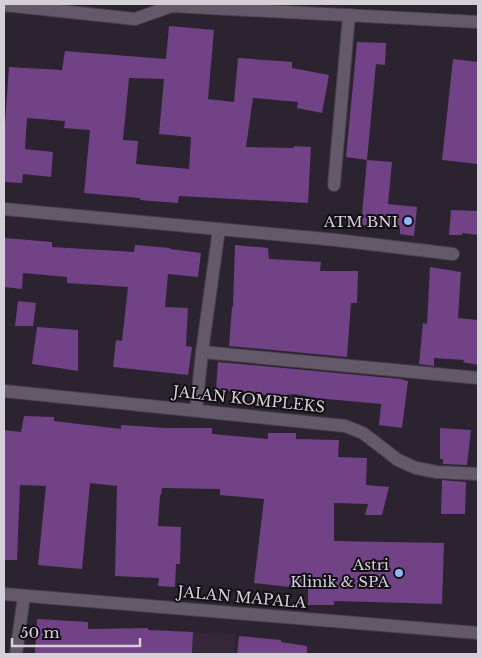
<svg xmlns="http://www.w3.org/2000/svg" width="482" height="658" font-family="'Libre Baskerville',serif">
	<rect width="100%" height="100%" fill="#2b232f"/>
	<polygon fill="#332739" points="193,632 236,634 235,654 193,654"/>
	<g fill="#714286" fill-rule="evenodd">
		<path d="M169,26L214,30L208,99L234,102L238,58L292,62V68L329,75L322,113L297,108L298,102L253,98L246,147L294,148V146L311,147L308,203L179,196L178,203L140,200V198L84,193L90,130L64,128L65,121L27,118L25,149L53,152L51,177L23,174L22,183L4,182V123H5L9,67L62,70L65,51L166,59ZM129,78L164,79L159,134L191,137L189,169L136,164L138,141L123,140Z"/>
		<polygon points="357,42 386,43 385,65 376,64 367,160 346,157"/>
		<polygon points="453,59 478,62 478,164 442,160"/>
		<polygon points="367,160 392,162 388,204 417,207 414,236 400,234 400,228 361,225"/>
		<polygon points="451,210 478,211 478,235 462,233 462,235 449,235"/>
		<polygon points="5,238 52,242 52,247 134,252 135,245 170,248 170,249 201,253 198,277 168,274 165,307 188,308 186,346 192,347 188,375 113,367 116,340 122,341 128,287 67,283 67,277 23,273 22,289 4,287"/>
		<polygon points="235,245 268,248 269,259 321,262 320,271 358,271 357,303 351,303 347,357 229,346 232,307 233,307"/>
		<polygon points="430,267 461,272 458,318 478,320 478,365 463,362 464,360 434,358 434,366 419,364 423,323 427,324"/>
		<polygon points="18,301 36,303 33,326 15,326"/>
		<polygon points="37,327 78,330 78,371 32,364"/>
		<polygon points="218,362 401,379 408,381 402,428 379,425 381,404 316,398 295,394 276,396 216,390"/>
		<polygon points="24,416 54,417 54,421 121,429 121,425 166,428 212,428 212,434 268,439 268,433 296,433 296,439 339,440 338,457 367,458 366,485 389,487 382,515 365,515 368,504 334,503 334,541 444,543 442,604 334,601 334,605 308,605 308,589 254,583 264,499 220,495 220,489 162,488 161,495 160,495 158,526 181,527 180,564 176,564 175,587 158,586 159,578 115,576 117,486 90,483 82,569 38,565 46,486 20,485 17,560 4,560 4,430 21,432"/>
		<polygon points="440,428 471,430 467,465 443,464 443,459 440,459"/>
		<polygon points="442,480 466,482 465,514 441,514"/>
		<polygon points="37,619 88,622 88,629 148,628 148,630 193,632 192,654 35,654"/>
		<polygon points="239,636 281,640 281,642 307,646 307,654 237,654"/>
	</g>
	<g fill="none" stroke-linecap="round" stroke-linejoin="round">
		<defs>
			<g id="minor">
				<polyline points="334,185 349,15"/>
				<polyline points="4,209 336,240 453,254"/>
				<polyline points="202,352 478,378"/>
				<polyline points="4,391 345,426 363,433 398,460 416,468 437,472 478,474"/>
				<polyline points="196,410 202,352 219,229"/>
				<polyline points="4,594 478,633"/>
				<polyline points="16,654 24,596"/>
			</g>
			<polyline id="tertiary" points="4,5 135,19 172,6 478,22"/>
		</defs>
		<use href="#minor" stroke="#453f49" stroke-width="14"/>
		<use href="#tertiary" stroke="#453f49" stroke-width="14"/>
		<use href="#minor" stroke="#635968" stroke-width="12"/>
		<use href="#tertiary" stroke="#635968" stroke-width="12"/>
	</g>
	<g fill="#90b8fd" stroke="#110e13" stroke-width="2">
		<circle cx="408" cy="221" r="5"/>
		<circle cx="399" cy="573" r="5"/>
	</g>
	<g text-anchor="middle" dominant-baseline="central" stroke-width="4" stroke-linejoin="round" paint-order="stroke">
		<g font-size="15" fill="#d5cfd8" stroke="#110e13" text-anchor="end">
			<text x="398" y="221">ATM BNI</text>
			<text x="389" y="564">Astri<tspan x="389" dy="17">Klinik &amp; SPA</tspan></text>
		</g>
		<g font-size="15" fill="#d5cfd8" stroke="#110e13">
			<text transform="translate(249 399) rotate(6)">JALAN KOMPLEKS</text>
			<text transform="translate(242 597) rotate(5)">JALAN MAPALA</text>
		</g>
	</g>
	<rect width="482" height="658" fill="none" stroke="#d5cfd8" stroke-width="10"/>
	<path d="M12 638v8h128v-8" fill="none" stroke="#d5cfd8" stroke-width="2.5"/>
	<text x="20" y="638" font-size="15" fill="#d5cfd8" stroke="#110e13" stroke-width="4" paint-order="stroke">50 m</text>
</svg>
